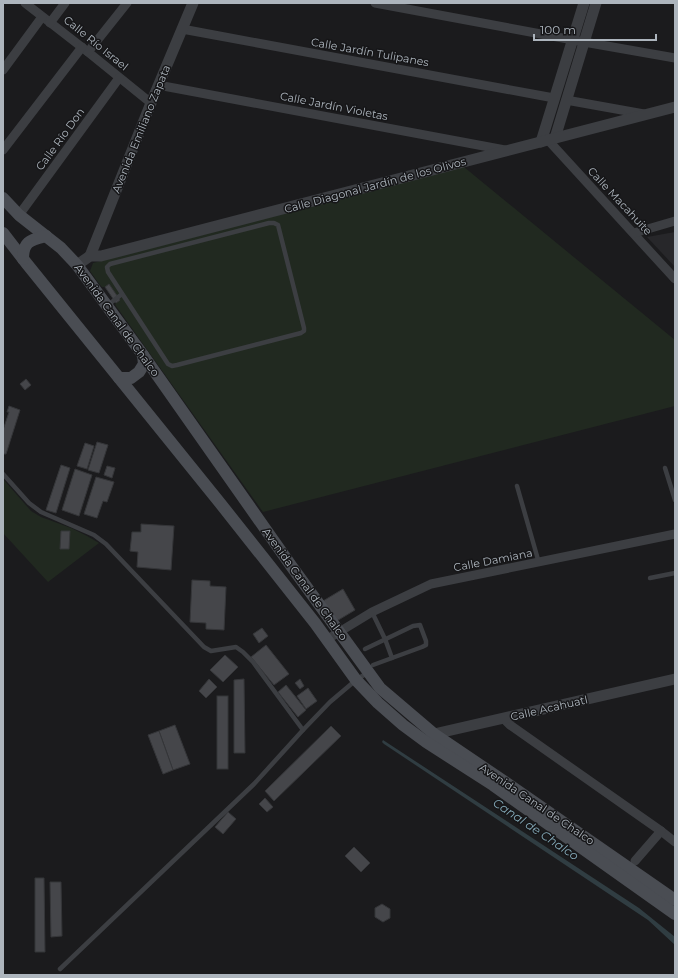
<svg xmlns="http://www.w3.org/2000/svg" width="678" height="978" font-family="Montserrat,sans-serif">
	<rect width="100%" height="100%" fill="#1b1b1d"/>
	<polygon fill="#27272a" points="675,232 675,267 647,237"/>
	<g fill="#212920">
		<polygon points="464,167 675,340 675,406 263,512 116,306 115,304 116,303 105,287 102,287 100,285 90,271 93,263"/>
		<polygon points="3,479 31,511 41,517 71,528 87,536 99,543 48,582 3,533"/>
	</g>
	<polygon fill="#303d42" points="383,740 639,908 675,937 675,945 648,920 384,744 382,742"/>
	<g fill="#45464a" stroke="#353639">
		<polygon points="109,284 120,300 116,303 105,287"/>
		<polygon points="26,379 31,385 25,390 20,384"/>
		<polygon points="9,406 20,410 6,454 3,454 3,430 9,412 7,412"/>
		<polygon points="97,442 108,445 99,473 88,470"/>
		<polygon points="85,443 94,446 87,469 77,466"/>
		<polygon points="61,465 70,468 56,513 46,510"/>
		<polygon points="107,466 115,468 112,478 104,475"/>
		<polygon points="75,469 92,475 79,516 62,510"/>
		<polygon points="96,477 114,482 107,502 103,501 97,518 84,514"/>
		<polygon points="141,524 174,526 171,570 137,567 138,552 130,551 132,532 141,532"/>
		<polygon points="61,531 70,531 69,549 60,549"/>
		<polygon points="192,580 210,581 210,586 226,587 224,630 206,629 206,623 190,622"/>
		<polygon points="343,589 355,610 335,622 323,601"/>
		<polygon points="262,628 268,636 259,643 253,634"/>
		<polygon points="266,645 289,674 274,685 251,657"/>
		<polygon points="225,655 238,667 223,682 210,670"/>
		<polygon points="209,679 217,687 206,698 199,691"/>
		<polygon points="244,679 245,753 234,753 234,680"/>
		<polygon points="300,679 304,686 300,689 295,683"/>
		<polygon points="286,685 306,710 298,717 278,692"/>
		<polygon points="308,688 317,701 306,709 297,696"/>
		<rect x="217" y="696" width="11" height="73"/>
		<polygon points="175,725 190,764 173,770 159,731"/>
		<polygon points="331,726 341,736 274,801 265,791"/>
		<polygon points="159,731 173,770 163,774 148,735"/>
		<polygon points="265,798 273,807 267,812 259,804"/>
		<polygon points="228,812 236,819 223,834 215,827"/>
		<polygon points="354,847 370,863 361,872 345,856"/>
		<polygon points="35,878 44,878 45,952 35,952"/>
		<polygon points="50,882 61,882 62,936 51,937"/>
		<polygon points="382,904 390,909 390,918 383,922 375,917 375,908"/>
	</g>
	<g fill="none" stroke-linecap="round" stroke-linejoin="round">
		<g stroke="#3c3e42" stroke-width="4.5">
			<polygon points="269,223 274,223 278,225 304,328 304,331 301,333 177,365 172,366 168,364 108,272 107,267 110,264"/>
			<polyline points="108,305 122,294"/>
			<polyline points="665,468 675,500"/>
			<polyline points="3,474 29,503 41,512 94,535 106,544 204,647 211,651 236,647 243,652 253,662 303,730"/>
			<polyline points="517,486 539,563"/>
			<polyline points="650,578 675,573"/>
			<polyline points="365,649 413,626 420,625 426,641 426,645 422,647 392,658 385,639 372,612"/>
			<polyline points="373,665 392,658"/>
			<polyline points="60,969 254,784 303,730 330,702 356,680 367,673"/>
		</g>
		<g stroke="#3c3e42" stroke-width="9">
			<polyline points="25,3 88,52 151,103"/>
			<polyline points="375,3 584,42 675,58"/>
			<polyline points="50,23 65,3"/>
			<polyline points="182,29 554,98"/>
			<polyline points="88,52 127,3"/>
			<polyline points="3,70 42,17"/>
			<polyline points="158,85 505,150"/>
			<polyline points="566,100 644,114"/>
			<polyline points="548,140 675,279"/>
			<polyline points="3,150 82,47"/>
			<polyline points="19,215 119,78"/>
			<polyline points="634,233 675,221"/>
			<polyline points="326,640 372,612 431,584 675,534"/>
			<polyline points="503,718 510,725 661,831 675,842"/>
			<polyline points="635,861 661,831"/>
		</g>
		<g stroke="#3c3e42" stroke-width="11">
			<polyline points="555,138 596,3"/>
			<polyline points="541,142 584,3"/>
			<polyline points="90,256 151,103 193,3"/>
			<polyline points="77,265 90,256 101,256 675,107"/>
			<polyline points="430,738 434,734 675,679"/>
		</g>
		<g stroke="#4a4d53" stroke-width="12">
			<polyline points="3,198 19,215 61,248 77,265 143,355 292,567 380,688 434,734 505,782 675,900"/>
			<polyline points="3,233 27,264 220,503 315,623 356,680 378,703 403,725 426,742 493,785 675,914"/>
			<path d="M23,259C23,241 31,240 46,236"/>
			<polyline points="119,378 131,378 139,372 144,364 143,355"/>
		</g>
	</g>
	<g text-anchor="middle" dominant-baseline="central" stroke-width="3" stroke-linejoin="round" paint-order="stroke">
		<g font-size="11" fill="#adb5bd" stroke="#161618">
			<text transform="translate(96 43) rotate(39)">Calle Río Israel</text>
			<text transform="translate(370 52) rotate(10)">Calle Jardín Tulipanes</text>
			<text transform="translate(334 106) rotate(11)">Calle Jardín Violetas</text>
			<text transform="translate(141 129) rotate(-68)">Avenida Emiliano Zapata</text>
			<text transform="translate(60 139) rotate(-54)">Calle Río Don</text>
			<text transform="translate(375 185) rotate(-15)">Calle Diagonal Jardín de los Olivos</text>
			<text transform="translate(620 201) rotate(47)">Calle Macahuite</text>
			<text transform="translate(117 320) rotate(54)">Avenida Canal de Chalco</text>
			<text transform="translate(493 560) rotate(-11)">Calle Damiana</text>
			<text transform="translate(305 584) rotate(54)">Avenida Canal de Chalco</text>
			<text transform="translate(549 708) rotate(-13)">Calle Acahuatl</text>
			<text transform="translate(537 804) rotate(34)">Avenida Canal de Chalco</text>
		</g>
		<g font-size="12" font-style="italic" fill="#84a9b8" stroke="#161618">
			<text transform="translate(536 829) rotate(34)">Canal de Chalco</text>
		</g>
	</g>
	<rect width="678" height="978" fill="none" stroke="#adb5bd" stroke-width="8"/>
	<path d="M534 34v6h122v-6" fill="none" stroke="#adb5bd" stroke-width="2"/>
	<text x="540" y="34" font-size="12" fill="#adb5bd" stroke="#161618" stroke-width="3" paint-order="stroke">100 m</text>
</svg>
